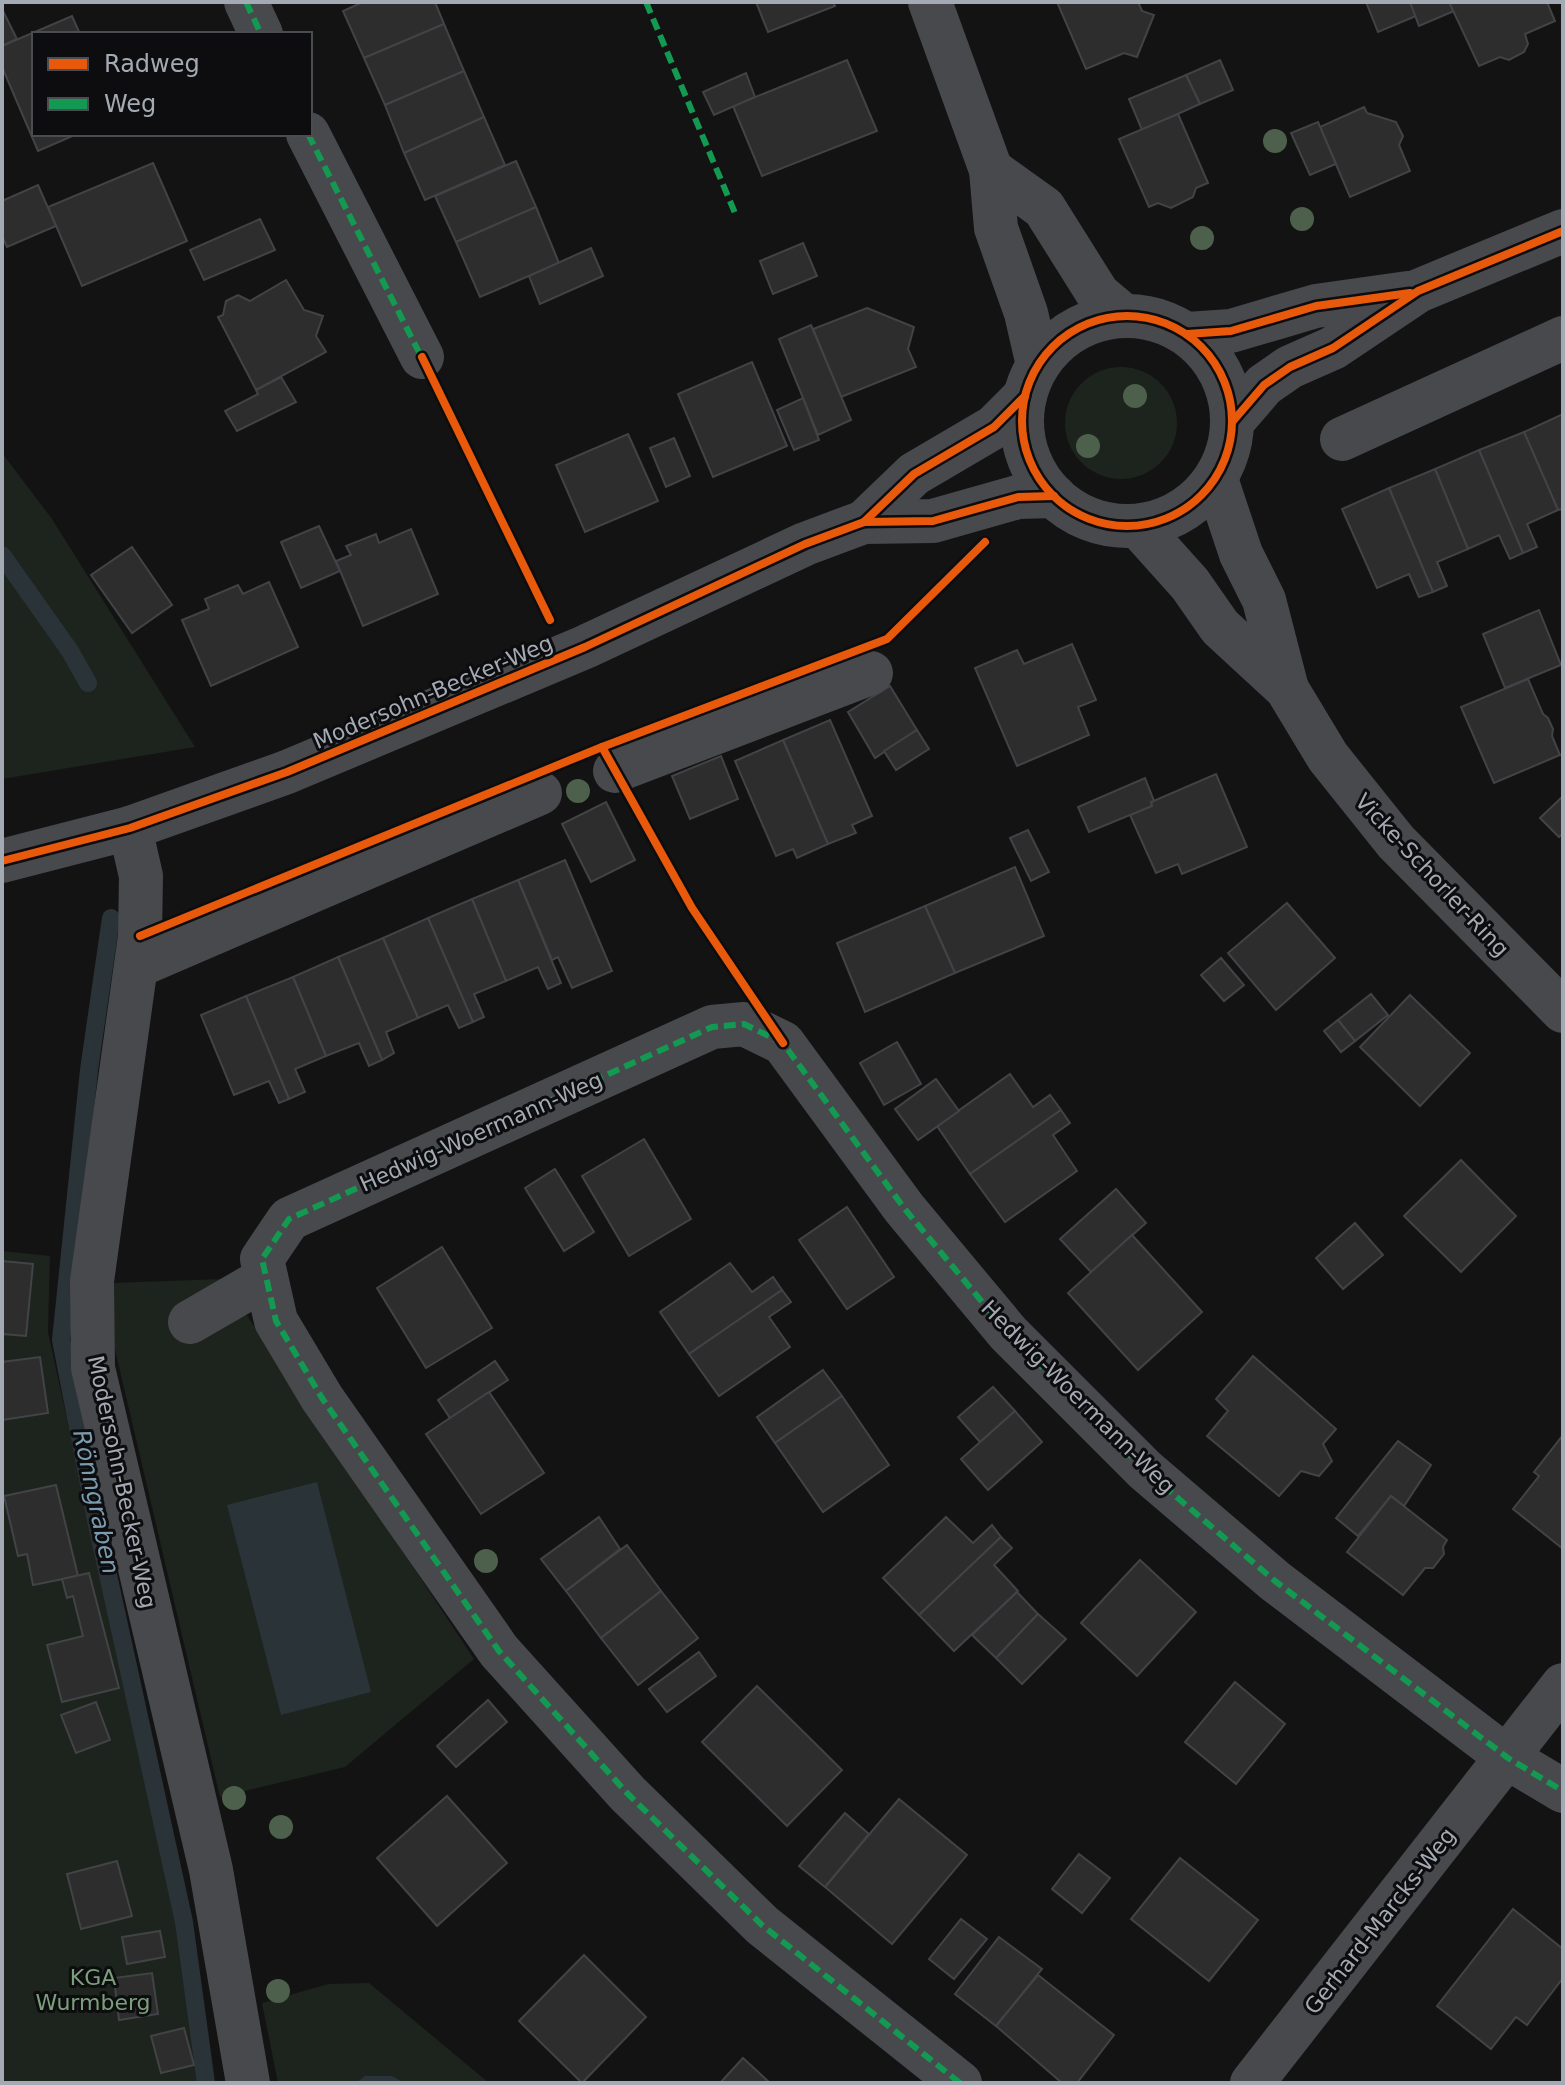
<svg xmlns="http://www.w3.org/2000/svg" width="1565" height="2085" font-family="'DejaVu Sans',sans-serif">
	<rect width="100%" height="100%" fill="#131313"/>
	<g fill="#1d231d">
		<circle cx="1121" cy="423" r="56"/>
		<polygon points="2,453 52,519 195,747 2,779"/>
		<polygon points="2,1251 50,1256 48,1332 174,1910 199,2083 2,2083"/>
		<polygon points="223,1279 474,1659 345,1767 220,1797 113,1341 111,1283"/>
		<polygon points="369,1983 489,2083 278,2083 262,2003 328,1984"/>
	</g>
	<g fill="#2a3338">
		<polygon points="317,1482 371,1692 281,1715 227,1505"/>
		<polygon points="365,2076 392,2076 405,2083 356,2083"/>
	</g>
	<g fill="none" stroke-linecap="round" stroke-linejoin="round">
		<g stroke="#2a3338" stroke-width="18">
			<polyline points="2,555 70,651 88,683"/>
			<polyline points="111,918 89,1070 61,1340 96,1520 184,1922 206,2083"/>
		</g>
	</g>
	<g fill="#2d2d2e" stroke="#424346" stroke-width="2">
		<polygon points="363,2 435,2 444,24 364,58 343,11"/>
		<polygon points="756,2 833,2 835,6 768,32"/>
		<polygon points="1057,2 1138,2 1142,11 1154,15 1137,57 1124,53 1086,69"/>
		<polygon points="1366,2 1410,2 1416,16 1378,32"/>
		<polygon points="1410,2 1449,2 1454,11 1419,26"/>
		<polygon points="1449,2 1547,2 1555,21 1525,34 1528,44 1524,52 1509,60 1500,57 1479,66"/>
		<polygon points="2,9 17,39 2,46"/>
		<polygon points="72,16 80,34 34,34 34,134 77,134 38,151 2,67 2,46"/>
		<polygon points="444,24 464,71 385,105 364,58"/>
		<polygon points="847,60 877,131 762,176 733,106"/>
		<polygon points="1220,60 1233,90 1200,104 1186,75"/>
		<polygon points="464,71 484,117 404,153 385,105"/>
		<polygon points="746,73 755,97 714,115 703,92"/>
		<polygon points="1186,75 1200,104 1142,130 1129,99"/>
		<polygon points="1364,107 1367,113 1396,122 1403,136 1399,145 1410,171 1350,197 1320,127"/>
		<polygon points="1178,114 1208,183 1196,188 1193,197 1171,208 1158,203 1149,207 1119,139"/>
		<polygon points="484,117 505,165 425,200 404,153"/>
		<polygon points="1318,122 1336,164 1310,175 1291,133"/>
		<polygon points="516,161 536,207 456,242 435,196"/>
		<polygon points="153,163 187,241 82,286 48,207"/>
		<polygon points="38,185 56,226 7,247 2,236 2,201"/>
		<polygon points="536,207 559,263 480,297 456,242"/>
		<polygon points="260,219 275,250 204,280 190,250"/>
		<polygon points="803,243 817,276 773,294 760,261"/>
		<polygon points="591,248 603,276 540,304 529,276"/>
		<polygon points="286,280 304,310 323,316 316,336 326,352 256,390 218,317 223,315 226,301 238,295 250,301"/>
		<polygon points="867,308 914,327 908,349 916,367 841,397 813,329"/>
		<polygon points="811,325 851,420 818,435 779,339"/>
		<polygon points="752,362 787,446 713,477 678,394"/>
		<polygon points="281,377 296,402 237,431 225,411 258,394 256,390"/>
		<polygon points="803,398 819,440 794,450 777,410"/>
		<polygon points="1563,414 1563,509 1558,510 1524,432"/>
		<polygon points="1524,432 1558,510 1527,524 1537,547 1523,553 1479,450"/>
		<polygon points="628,434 658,501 585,532 556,465"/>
		<polygon points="674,438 690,476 666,487 650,448"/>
		<polygon points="1479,450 1523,553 1510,559 1499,535 1468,549 1435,469"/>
		<polygon points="1435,469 1468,549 1437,562 1447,586 1433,592 1389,488"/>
		<polygon points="1389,488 1433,592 1419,597 1409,574 1377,588 1342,509"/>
		<polygon points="319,526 340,571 301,588 281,542"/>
		<polygon points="411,529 438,594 363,626 336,561 351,555 346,546 376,534 379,543"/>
		<polygon points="132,547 172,605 132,633 91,575"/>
		<polygon points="269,582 298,647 211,686 182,620 209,609 205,599 238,585 243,594"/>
		<polygon points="1539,610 1561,665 1505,688 1483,634"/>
		<polygon points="1072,644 1096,700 1078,707 1089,735 1017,766 975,668 1017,650 1024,664"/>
		<polygon points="1528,679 1543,714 1548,718 1553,729 1552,736 1560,755 1494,783 1461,707"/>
		<polygon points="890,686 917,730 875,758 848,712"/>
		<polygon points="830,720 872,816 852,825 856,833 828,844 783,740"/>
		<polygon points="917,730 929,749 896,770 884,751"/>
		<polygon points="783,740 828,844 797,858 793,849 776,856 735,761"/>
		<polygon points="721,756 738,799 690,819 672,776"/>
		<polygon points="1216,774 1247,847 1182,874 1178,864 1156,873 1130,815 1152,806 1151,802"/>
		<polygon points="1145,778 1154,801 1151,802 1152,806 1089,832 1078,807"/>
		<polygon points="1563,796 1563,833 1559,837 1540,818"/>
		<polygon points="606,802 635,860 591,882 562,824"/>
		<polygon points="1028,830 1049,872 1031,881 1010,838"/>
		<polygon points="565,860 612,971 572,988 558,957 552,960 518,880"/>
		<polygon points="1015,867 1044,936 955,973 925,906"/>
		<polygon points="518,880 561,983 548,989 538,967 506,981 472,899"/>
		<polygon points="472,899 506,981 474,994 484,1017 473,1022 428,918"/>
		<polygon points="1287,903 1335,958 1276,1010 1228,953"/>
		<polygon points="925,906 955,973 865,1012 837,943"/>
		<polygon points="428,918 473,1022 459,1028 448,1005 418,1018 383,938"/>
		<polygon points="383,938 418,1018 386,1032 394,1053 382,1060 338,957"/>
		<polygon points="338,957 382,1060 369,1066 359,1043 326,1056 293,977"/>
		<polygon points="1221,958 1244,985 1224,1001 1201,975"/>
		<polygon points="293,977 326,1056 295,1069 305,1092 289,1099 246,996"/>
		<polygon points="1371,994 1388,1015 1355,1041 1338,1020"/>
		<polygon points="1410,995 1470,1053 1420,1106 1360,1047"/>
		<polygon points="246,996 289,1099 279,1103 269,1081 234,1095 201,1015"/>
		<polygon points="1338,1020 1355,1041 1341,1052 1324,1031"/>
		<polygon points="897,1042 921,1084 884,1105 860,1063"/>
		<polygon points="1010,1074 1033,1107 1050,1095 1061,1110 970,1174 937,1126"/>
		<polygon points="936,1079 959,1111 918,1140 895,1109"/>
		<polygon points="1061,1110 1070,1123 1053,1135 1077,1171 1005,1222 970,1174"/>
		<polygon points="644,1139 691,1219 629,1256 582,1176"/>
		<polygon points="1461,1160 1516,1216 1461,1272 1404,1216"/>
		<polygon points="555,1169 594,1232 564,1251 525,1188"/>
		<polygon points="1116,1189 1146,1223 1091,1272 1060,1239"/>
		<polygon points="847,1207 894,1277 847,1309 799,1240"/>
		<polygon points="1355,1223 1383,1255 1343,1289 1316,1258"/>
		<polygon points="1132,1235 1202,1312 1138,1370 1068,1293"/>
		<polygon points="442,1247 492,1328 426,1368 377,1288"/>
		<polygon points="2,1261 33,1264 26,1336 2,1334"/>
		<polygon points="730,1263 752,1292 773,1277 782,1290 689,1354 660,1312"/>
		<polygon points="782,1290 791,1302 769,1317 790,1347 719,1396 689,1354"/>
		<polygon points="1253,1356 1336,1429 1323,1444 1332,1461 1319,1476 1301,1471 1279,1496 1207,1436 1228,1411 1216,1399"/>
		<polygon points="40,1357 48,1413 2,1420 2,1362"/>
		<polygon points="495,1361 508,1380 450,1418 438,1400"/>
		<polygon points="823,1370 842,1396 775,1443 757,1417"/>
		<polygon points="993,1387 1015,1411 980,1442 958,1417"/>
		<polygon points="489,1392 544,1473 481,1514 426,1434"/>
		<polygon points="842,1396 889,1465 823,1512 775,1443"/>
		<polygon points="1015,1411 1042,1442 988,1490 961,1459"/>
		<polygon points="1563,1435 1563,1549 1513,1509 1539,1476 1534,1472"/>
		<polygon points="1398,1441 1431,1465 1404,1506 1391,1496 1358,1536 1336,1518"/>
		<polygon points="56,1485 78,1576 33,1585 27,1554 18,1556 4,1496"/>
		<polygon points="1391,1496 1447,1540 1443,1547 1444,1554 1433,1568 1425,1568 1403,1595 1347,1552"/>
		<polygon points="599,1517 620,1549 566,1591 541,1559"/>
		<polygon points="946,1517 973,1543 992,1525 1001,1537 919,1615 883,1578"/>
		<polygon points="1001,1537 1012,1548 994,1565 1018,1591 954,1651 919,1615"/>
		<polygon points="627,1545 661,1591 601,1638 566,1591"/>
		<polygon points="1140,1560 1196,1612 1137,1676 1081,1623"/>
		<polygon points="89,1573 119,1688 62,1702 47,1645 83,1636 73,1596 67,1598 62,1579"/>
		<polygon points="661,1591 698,1638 638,1685 601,1638"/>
		<polygon points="1017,1592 1038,1614 996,1658 972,1635"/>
		<polygon points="1038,1614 1066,1639 1022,1684 996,1658"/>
		<polygon points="699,1652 716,1676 667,1712 649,1689"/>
		<polygon points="1235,1682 1285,1724 1236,1784 1185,1742"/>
		<polygon points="757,1686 842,1770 787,1826 702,1742"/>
		<polygon points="488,1700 507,1722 456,1767 437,1746"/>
		<polygon points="96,1702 110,1740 76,1753 61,1715"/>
		<polygon points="447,1796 507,1863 437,1926 377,1858"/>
		<polygon points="899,1799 967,1855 892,1944 825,1887"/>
		<polygon points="845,1813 869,1834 825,1887 799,1866"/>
		<polygon points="1079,1854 1110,1878 1082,1913 1052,1889"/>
		<polygon points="1180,1858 1258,1920 1209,1981 1131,1919"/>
		<polygon points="117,1861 132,1916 81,1929 67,1874"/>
		<polygon points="1513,1909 1563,1949 1563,1978 1527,2025 1516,2017 1491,2049 1437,2006"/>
		<polygon points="961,1919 987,1939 954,1979 929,1959"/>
		<polygon points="160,1931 165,1957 127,1964 122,1937"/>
		<polygon points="999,1937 1042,1969 996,2026 955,1994"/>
		<polygon points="584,1955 646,2017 582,2083 519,2021"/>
		<polygon points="152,1973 158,2014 119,2020 114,1978"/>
		<polygon points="1038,1975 1114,2035 1077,2083 1062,2083 996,2026"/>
		<polygon points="184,2028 194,2065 161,2073 151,2036"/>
		<polygon points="743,2058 770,2083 720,2083"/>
	</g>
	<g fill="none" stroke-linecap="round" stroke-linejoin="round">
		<g stroke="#47494c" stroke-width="44">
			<polyline points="246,2 261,34"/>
			<polyline points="930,2 991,170 996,228 1026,313 1038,365"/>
			<polyline points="308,134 422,357"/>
			<polyline points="991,170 1044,208 1098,294 1123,315"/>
			<circle cx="1127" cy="421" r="105"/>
			<polyline points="1187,334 1231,331 1316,306 1408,293"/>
			<polyline points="1233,421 1264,385 1290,367 1333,348 1418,291 1563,231"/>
			<polyline points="1342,439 1563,338"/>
			<polyline points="1216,479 1241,554 1264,600 1287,689"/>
			<polyline points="864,522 914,474 994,427 1025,396"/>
			<polyline points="1138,526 1190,584 1220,627 1287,689 1328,757 1396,842 1563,1011"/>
			<polyline points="615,771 871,673"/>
			<polyline points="130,828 141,876 140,936 92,1281 93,1368 211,1870 248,2083"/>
			<polyline points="2,861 130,828 287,772 585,647 805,544 864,522 933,521 1018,497 1054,496"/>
			<polyline points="137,966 540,793"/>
			<polyline points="190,1322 266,1278"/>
			<polyline points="960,2083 762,1925 627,1793 499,1651 322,1398 276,1321 262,1259 289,1219 712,1027 744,1024 783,1043 904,1208 1008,1333 1145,1470 1275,1581 1508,1758 1563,1791"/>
			<polyline points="1252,2083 1563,1685"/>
		</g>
		<g stroke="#139951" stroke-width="6" stroke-dasharray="12 6" stroke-linecap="butt">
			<polyline points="246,2 261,34"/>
			<polyline points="646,2 735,213"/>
			<polyline points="308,134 424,362"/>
			<polyline points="960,2083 762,1925 627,1793 499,1651 322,1398 276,1321 262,1259 289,1219 712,1027 744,1024 783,1043 904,1208 1008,1333 1145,1470 1275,1581 1508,1758 1563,1791"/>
		</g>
		<defs>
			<g id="cycleway">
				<circle cx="1127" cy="421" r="105"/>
				<polyline points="1187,334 1231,331 1316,306 1410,293"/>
				<polyline points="422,357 550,620"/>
				<polyline points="1233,421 1264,385 1290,367 1333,348 1418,291 1563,231"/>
				<polyline points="864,522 914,474 994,427 1025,396"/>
				<polyline points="602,747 692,908 783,1043"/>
				<polyline points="2,861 130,828 287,772 585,647 805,544 864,522 933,521 1018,497 1054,496"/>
				<polyline points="140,936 602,747 887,639 985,542"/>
			</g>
		</defs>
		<use href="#cycleway" stroke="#0d0d0f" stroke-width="13"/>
		<use href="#cycleway" stroke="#e8590c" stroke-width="8"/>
	</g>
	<g fill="#4d604c">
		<circle cx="1275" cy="141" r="12"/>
		<circle cx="1302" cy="219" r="12"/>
		<circle cx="1202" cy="238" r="12"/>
		<circle cx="1135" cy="396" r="12"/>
		<circle cx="1088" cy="446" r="12"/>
		<circle cx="578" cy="791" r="12"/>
		<circle cx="486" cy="1561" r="12"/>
		<circle cx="234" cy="1798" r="12"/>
		<circle cx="281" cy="1827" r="12"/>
		<circle cx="278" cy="1991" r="12"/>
	</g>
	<g text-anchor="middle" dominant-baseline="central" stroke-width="6" stroke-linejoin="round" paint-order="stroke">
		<g font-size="22" fill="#a4aab4" stroke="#0d0d0f">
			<text transform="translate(433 692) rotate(-23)">Modersohn-Becker-Weg</text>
			<text transform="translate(1432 875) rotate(47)">Vicke-Schorler-Ring</text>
			<text transform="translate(481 1132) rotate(-24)">Hedwig-Woermann-Weg</text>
			<text transform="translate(1078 1397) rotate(45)">Hedwig-Woermann-Weg</text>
			<text transform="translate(122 1482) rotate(78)">Modersohn-Becker-Weg</text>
			<text transform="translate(1380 1921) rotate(-52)">Gerhard-Marcks-Weg</text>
		</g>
		<g font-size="22" fill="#7c9f7b" stroke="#0d0d0f">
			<text x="93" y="1977">KGA<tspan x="93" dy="25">Wurmberg</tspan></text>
		</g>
		<g font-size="24" font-style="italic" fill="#7b9caf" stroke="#0d0d0f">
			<text transform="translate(96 1502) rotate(78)">Rönngraben</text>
		</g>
	</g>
	<rect width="1565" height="2085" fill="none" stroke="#a4aab4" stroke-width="8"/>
	<rect x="32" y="32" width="280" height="104" fill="#0d0d0f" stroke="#494c51" stroke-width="2"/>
	<rect x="48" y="58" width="40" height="12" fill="#e8590c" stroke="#494c51" stroke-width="2"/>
	<text x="104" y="72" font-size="24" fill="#a4aab4">Radweg</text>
	<rect x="48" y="98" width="40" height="12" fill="#139951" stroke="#494c51" stroke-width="2"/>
	<text x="104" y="112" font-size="24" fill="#a4aab4">Weg</text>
</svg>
